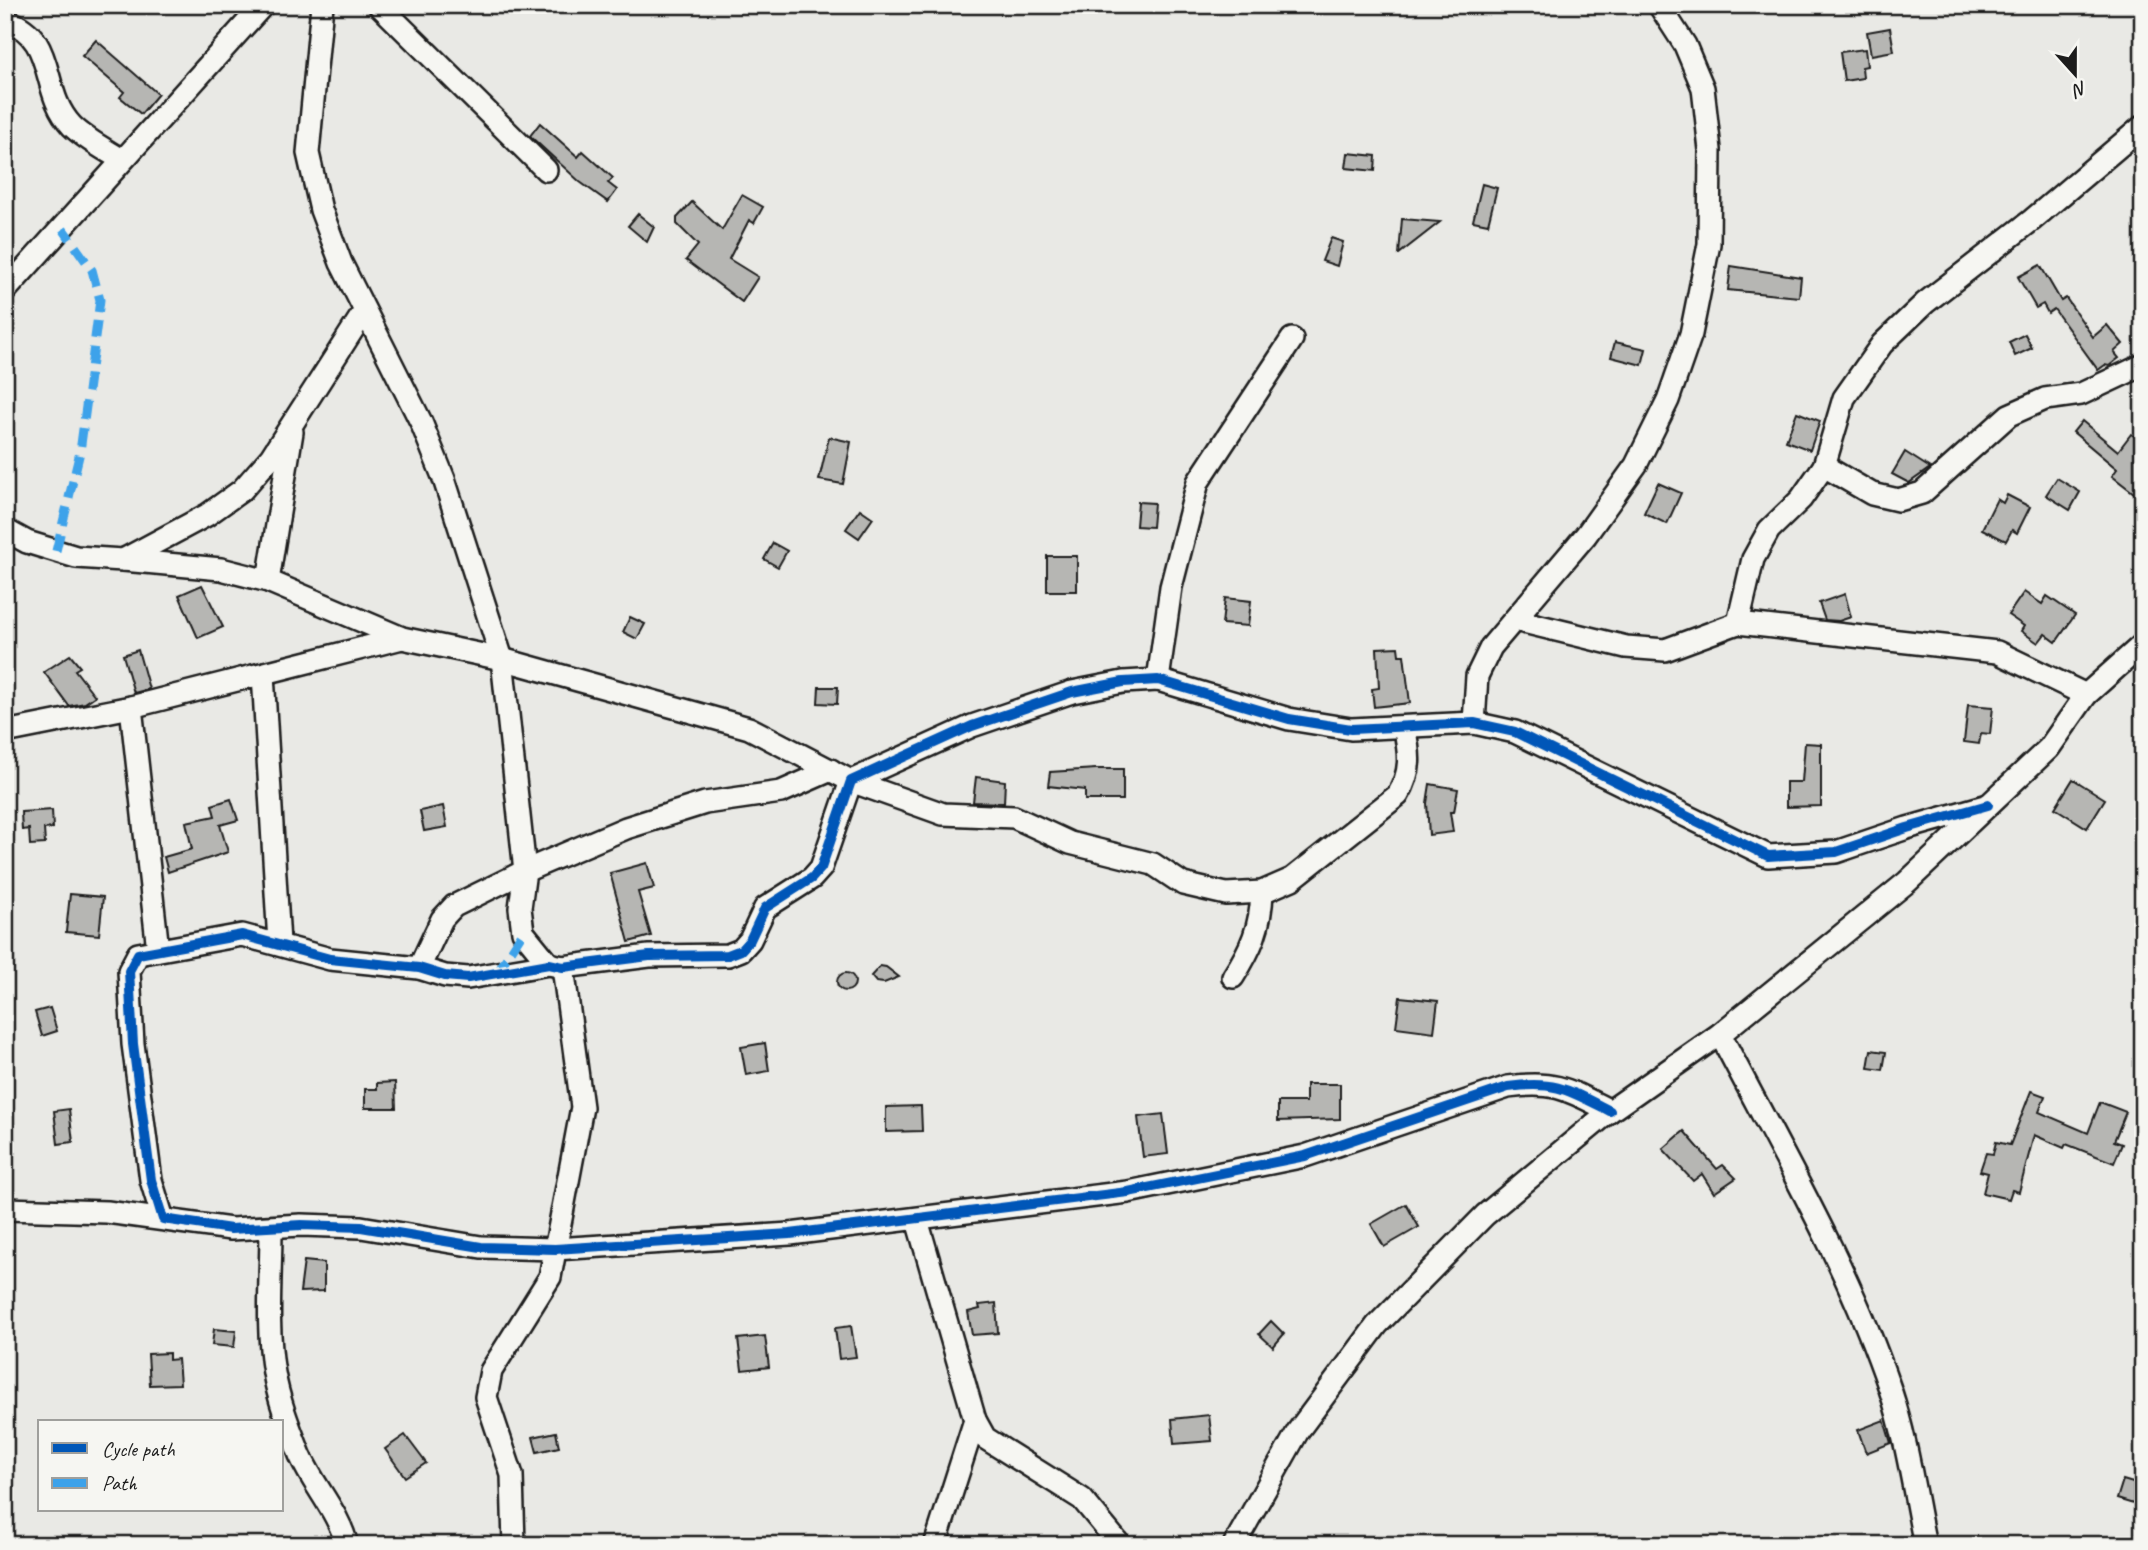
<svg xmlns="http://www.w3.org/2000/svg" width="2148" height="1550" font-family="Caveat,sans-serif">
	<rect width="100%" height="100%" fill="#e9e9e5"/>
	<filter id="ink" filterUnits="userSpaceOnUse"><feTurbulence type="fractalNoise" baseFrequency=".0143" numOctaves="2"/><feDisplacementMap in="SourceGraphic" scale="14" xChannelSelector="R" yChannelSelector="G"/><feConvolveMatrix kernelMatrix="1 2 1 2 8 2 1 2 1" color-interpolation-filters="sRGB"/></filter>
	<g filter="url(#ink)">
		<g fill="#b6b6b3" stroke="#1c1c1c" stroke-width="2">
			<polygon points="1890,28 1894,51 1871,55 1867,32"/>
			<polygon points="96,40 158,94 141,114 120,97 124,92 82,56"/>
			<polygon points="1865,49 1867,66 1862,67 1863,78 1844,81 1840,52"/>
			<polygon points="540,123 578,157 583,151 613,178 608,183 617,190 608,202 580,182 530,136"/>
			<polygon points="1348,153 1376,156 1375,171 1346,168"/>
			<polygon points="1482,184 1497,188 1488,224 1473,221"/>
			<polygon points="742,195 763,207 754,223 749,220 729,259 758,277 742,302 686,260 698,245 677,224 677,218 692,202 722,230"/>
			<polygon points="638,214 654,227 647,242 628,226"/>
			<polygon points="1402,219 1440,222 1399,254"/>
			<polygon points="1331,238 1343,242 1337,266 1322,261"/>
			<polygon points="2040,265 2061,301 2066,298 2093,337 2107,325 2123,344 2114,352 2119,358 2109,366 2105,365 2098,370 2054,309 2048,313 2043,304 2036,308 2018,277"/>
			<polygon points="1731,266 1801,277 1799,297 1728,290"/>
			<polygon points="2025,334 2032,348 2015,356 2009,342"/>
			<polygon points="1615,342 1646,349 1642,365 1611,357"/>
			<polygon points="1797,412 1820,421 1810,450 1786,441"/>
			<polygon points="2082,421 2118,451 2131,434 2143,442 2143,480 2134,493 2112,476 2117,469 2073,432"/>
			<polygon points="829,437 851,442 843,484 819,480"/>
			<polygon points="1905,452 1930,468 1909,483 1892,474"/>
			<polygon points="2057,478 2080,492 2070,510 2046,495"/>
			<polygon points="1658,483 1681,493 1667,524 1644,513"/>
			<polygon points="2007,495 2030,507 2017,533 2012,530 2006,541 1982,529 1997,499 2003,503"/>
			<polygon points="1138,502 1154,503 1152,527 1136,526"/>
			<polygon points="860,509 873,518 859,538 846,529"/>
			<polygon points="773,543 787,551 778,567 764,559"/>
			<rect x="1047" y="556" width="30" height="35"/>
			<polygon points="202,585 223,627 198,638 179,595"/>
			<polygon points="2024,592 2042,604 2047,596 2075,615 2056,642 2045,634 2038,643 2021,631 2024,626 2008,615"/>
			<polygon points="1845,594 1851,617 1839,621 1825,620 1819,603"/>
			<polygon points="1225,598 1251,601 1248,626 1222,624"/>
			<polygon points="630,617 645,624 637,639 623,632"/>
			<polygon points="1398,647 1399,655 1404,655 1410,703 1374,707 1372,689 1379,688 1377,648"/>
			<polygon points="138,650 149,689 134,693 123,655"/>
			<polygon points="70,655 80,667 75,670 95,696 85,703 69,706 44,672"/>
			<polygon points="819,687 838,687 837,704 818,703"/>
			<polygon points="1968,705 1993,707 1990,734 1981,733 1979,744 1964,742"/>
			<polygon points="1805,743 1821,744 1821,806 1786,807 1786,782 1802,782"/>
			<polygon points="1096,769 1123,769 1123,800 1085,800 1085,790 1048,786 1050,772"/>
			<polygon points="976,777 1005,781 1004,803 973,802"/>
			<polygon points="2073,779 2105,799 2087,828 2055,808"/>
			<polygon points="1430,784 1458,789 1454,812 1450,812 1453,832 1429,835 1427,803"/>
			<polygon points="231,799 238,820 220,825 228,852 168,872 164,857 192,849 186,822 215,816 212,805"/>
			<polygon points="443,806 447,827 424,831 420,811"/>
			<polygon points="52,810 53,828 44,829 45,844 30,845 29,829 22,830 21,812"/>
			<polygon points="647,863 654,888 638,892 651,936 629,942 610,873"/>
			<polygon points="70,894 103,897 99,935 66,932"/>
			<polygon points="880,966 886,967 899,977 884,983 876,982 871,976"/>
			<circle cx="846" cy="982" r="9"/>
			<polygon points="1400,997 1438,1001 1434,1032 1396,1027"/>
			<polygon points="50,1008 57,1031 42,1036 35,1012"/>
			<polygon points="765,1043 769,1071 746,1075 741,1047"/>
			<polygon points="1871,1050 1886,1052 1883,1070 1868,1068"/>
			<polygon points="395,1082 396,1108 365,1108 365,1089 377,1089 377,1083"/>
			<polygon points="1306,1084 1340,1084 1340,1119 1278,1121 1278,1102 1306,1102"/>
			<polygon points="2031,1091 2045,1096 2039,1112 2088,1133 2100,1102 2126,1112 2114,1141 2122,1144 2114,1163 2066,1144 2064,1148 2034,1135 2019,1192 2012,1190 2009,1199 1983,1193 1988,1173 1980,1171 1986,1153 1993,1154 1996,1142 2010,1145"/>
			<polygon points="921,1106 922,1131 886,1132 886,1107"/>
			<polygon points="69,1109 73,1142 58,1144 54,1111"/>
			<polygon points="1163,1114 1168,1154 1143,1157 1138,1117"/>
			<polygon points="1684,1131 1717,1169 1723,1165 1736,1178 1714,1193 1702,1174 1693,1181 1663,1149"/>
			<polygon points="1406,1204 1419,1227 1384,1247 1371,1224"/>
			<polygon points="304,1261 324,1263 324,1291 300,1292"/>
			<polygon points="996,1303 998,1333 972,1335 968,1312 980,1309 979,1305"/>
			<polygon points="1271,1321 1284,1334 1273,1347 1259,1334"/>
			<polygon points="851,1326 856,1357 839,1359 835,1328"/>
			<polygon points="214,1329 236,1331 234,1347 212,1345"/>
			<polygon points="765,1336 769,1367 742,1370 738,1339"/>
			<polygon points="169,1353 169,1360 178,1359 180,1384 150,1385 148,1354"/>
			<polygon points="1209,1415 1212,1441 1174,1444 1172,1419"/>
			<polygon points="1884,1420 1891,1443 1866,1453 1858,1430"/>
			<polygon points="556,1432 559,1447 537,1452 533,1437"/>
			<polygon points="405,1435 426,1463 405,1477 385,1449"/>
			<polygon points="2123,1480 2143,1486 2143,1507 2117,1499"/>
		</g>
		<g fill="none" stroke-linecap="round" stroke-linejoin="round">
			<defs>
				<g id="minor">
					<polyline points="322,5 308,153 321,210 341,263 421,422 444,479 502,659 525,871 520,908 523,932 549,964"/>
					<polyline points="379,5 546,170"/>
					<path d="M5,20C59,38 38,90 72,126C85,139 106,150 122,160"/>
					<polyline points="5,291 263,5"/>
					<polyline points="1824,466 1872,494 1898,500 1922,493 2009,415 2045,399 2081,394 2143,365"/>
					<polyline points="5,530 27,542 76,557 123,560 207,515 242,490 271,457 364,312"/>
					<path d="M123,560L221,569L268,581L402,638L502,659L749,728L851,781L943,814L1014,817L1070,843L1153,864L1183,884L1226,894L1262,892L1292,879L1398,795C1412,771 1410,754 1404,727"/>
					<polyline points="268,581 292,432"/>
					<polyline points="1515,620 1626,647 1665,650 1738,623 1997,652 2086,695"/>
					<polyline points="1738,623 1753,559 1769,530 1801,499 1824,466 1844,398 1882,344 1925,303 2032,220 2143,126"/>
					<polyline points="263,674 279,943"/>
					<polyline points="1158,680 1171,587 1198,482 1292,339"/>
					<polyline points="1474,723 1477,676 1491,647 1586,535 1636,465 1668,400 1691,334 1709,244 1710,150 1703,88 1685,45 1659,5"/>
					<polyline points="5,732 131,707"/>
					<polyline points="158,950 131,707 402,638"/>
					<polyline points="419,968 442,919 454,906 525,871 626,828 705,803 781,792 831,770"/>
					<path d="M1233,977C1251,949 1261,927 1262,892"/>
					<path d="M1720,1034C1780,1150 1848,1265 1890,1389C1907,1440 1914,1492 1925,1545"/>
					<path d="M5,1209L107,1212L231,1229L301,1225L361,1227L481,1247L555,1249L790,1234L1128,1192L1305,1156L1508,1087C1555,1080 1569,1090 1610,1111"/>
					<polyline points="163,1219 151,1180 133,1044 129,971 138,954 242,935 330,959 419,968 445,976 468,978 549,964 563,967 649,956 728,955 741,950 750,940 765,908 812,878 821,868 851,781 972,726 1072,692 1123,682 1158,680 1289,719 1351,729 1474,723 1515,732 1768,856 1836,852 1907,828 1988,805"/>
					<polyline points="917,1220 975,1420 985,1438 1082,1499 1120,1545"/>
					<path d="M271,1229C271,1276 266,1327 274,1373C279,1402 290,1429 300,1455C314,1487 338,1511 347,1545"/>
					<polyline points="514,1545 512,1475 486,1397 491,1371 550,1277 582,1107 563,967"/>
					<polyline points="935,1545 975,1420"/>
					<polyline points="1234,1545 1298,1431 1377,1325 1485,1215 1610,1111 1720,1034 1907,882 2049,748 2086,695 2143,644"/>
				</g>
			</defs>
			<use href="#minor" stroke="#1c1c1c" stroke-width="26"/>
			<use href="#minor" stroke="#f6f6f2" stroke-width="21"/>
			<g stroke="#3da2ea" stroke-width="9" stroke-dasharray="18 9" stroke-linecap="butt">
				<polyline points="56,551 80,452 100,300 92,270 63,229"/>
				<polyline points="497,973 523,932"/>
			</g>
			<defs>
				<path id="cycleway" d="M1610,1111C1569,1090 1555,1080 1508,1087L1305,1156L1128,1192L790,1234L555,1249L481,1247L361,1227L301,1225L231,1229L163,1219L151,1180L133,1044L129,971L138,954L242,935L330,959L419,968L445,976L468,978L549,964L563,967L649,956L728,955L741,950L750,940L765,908L812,878L821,868L851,781L972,726L1072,692L1123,682L1158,680L1289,719L1351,729L1474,723L1515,732L1768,856L1836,852L1907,828L1988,805"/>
			</defs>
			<use href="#cycleway" stroke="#f6f6f2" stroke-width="15"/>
			<use href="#cycleway" stroke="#0057b8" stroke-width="10"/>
		</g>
	</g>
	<rect width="2148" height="1550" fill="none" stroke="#f6f6f2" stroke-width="28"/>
	<rect x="14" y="14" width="2120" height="1522" fill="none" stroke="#1c1c1c" stroke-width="2.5" filter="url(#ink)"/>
	<rect x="38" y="1420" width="245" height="91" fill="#f6f6f2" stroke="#9f9f9c" stroke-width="2"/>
	<rect x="52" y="1443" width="35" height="10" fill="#0057b8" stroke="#9f9f9c" stroke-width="2"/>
	<text x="102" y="1456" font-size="21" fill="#1c1c1c">Cycle path</text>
	<rect x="52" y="1478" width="35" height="10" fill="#3da2ea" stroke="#9f9f9c" stroke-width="2"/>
	<text x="102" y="1490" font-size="21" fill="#1c1c1c">Path</text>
	<g transform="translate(2075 74) rotate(159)" stroke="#f6f6f2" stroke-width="5" paint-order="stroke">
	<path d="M0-5L12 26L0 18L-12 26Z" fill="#1c1c1c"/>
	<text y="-10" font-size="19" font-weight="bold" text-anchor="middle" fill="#1c1c1c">N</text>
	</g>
</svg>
